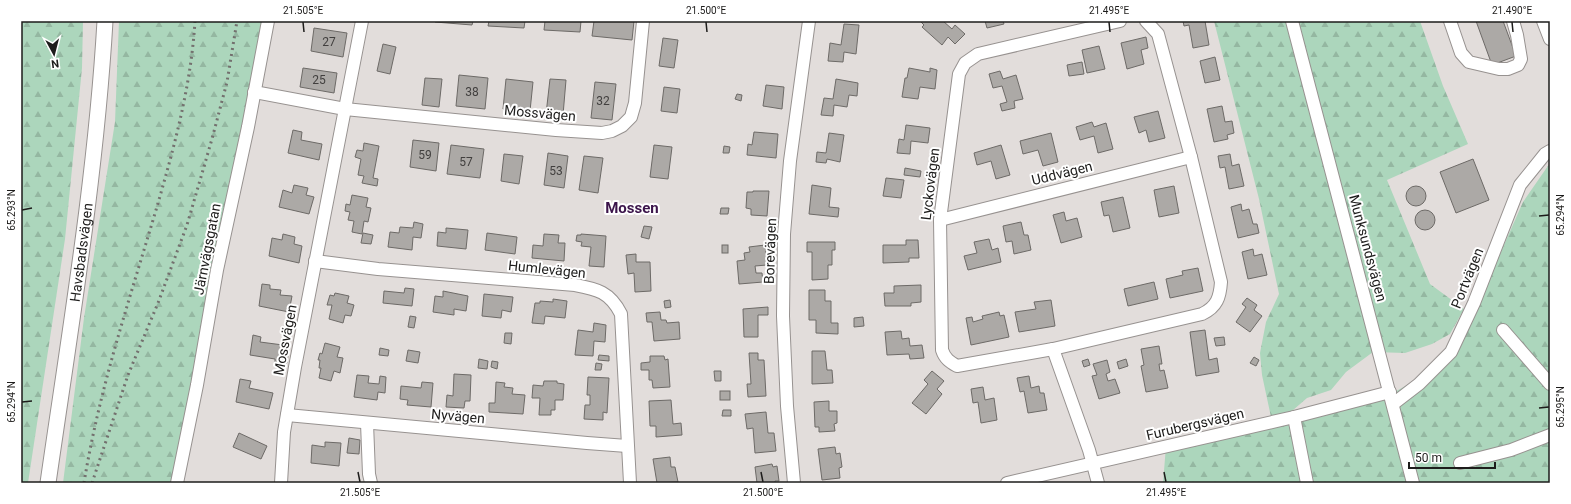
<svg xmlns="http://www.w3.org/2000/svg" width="1571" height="504" font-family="Roboto,sans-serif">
	<defs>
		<pattern id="forest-firs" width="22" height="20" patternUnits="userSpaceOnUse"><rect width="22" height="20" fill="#acd6bc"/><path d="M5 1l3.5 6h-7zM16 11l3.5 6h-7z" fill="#94b7a1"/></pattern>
	</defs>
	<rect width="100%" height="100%" fill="#e2dddb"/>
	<g fill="url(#forest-firs)">
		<polygon points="21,21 83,21 82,68 65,239 28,483 21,483"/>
		<polygon points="119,21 267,21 178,483 63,483 84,318 115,122"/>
		<polygon points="1214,21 1420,21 1443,86 1468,144 1387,180 1430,284 1464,309 1450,334 1432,344 1405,353 1373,352 1346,372 1331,390 1307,398 1292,411 1271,417 1262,375 1260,353 1266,322 1279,294 1259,199"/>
		<polygon points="1550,163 1550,483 1163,483 1166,446 1384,398 1432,371 1477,306 1523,202"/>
	</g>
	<g fill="#aca9a6" stroke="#6d6a67">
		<polygon points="435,21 473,21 472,25 435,22"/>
		<polygon points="489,21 525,21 524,28 488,26"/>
		<polygon points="545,21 581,21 580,32 544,30"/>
		<polygon points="594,21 634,21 632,40 592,36"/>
		<polygon points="920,21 943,21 952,29 955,25 965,34 955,44 948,37 942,45 922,27 924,25"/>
		<polygon points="985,21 1003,21 1004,24 987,28"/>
		<polygon points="1183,21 1205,21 1209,45 1193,48 1189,25 1184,26"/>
		<polygon points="1476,21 1503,21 1516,56 1492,65"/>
		<polygon points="844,24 859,25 856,54 844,52 843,62 828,61 830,43 841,45"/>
		<polygon points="314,28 347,33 343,57 311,51"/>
		<polygon points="1146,37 1148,48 1141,50 1144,64 1127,69 1121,43"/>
		<polygon points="663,38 678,40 674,68 659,66"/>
		<polygon points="383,44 396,47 390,74 377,71"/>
		<polygon points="1099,46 1105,69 1087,73 1082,50"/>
		<polygon points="1215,57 1220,80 1205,83 1200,61"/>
		<polygon points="1082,62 1084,74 1069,76 1067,65"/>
		<polygon points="303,68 337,73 334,93 300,87"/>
		<polygon points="909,68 930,72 930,68 937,70 935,89 920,87 918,99 902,97 905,78 907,78"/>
		<polygon points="1000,71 1003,79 1016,75 1023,99 1014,101 1015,108 1002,111 1000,104 1007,102 1002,86 993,88 989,74"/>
		<polygon points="459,75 488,78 485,109 456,106"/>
		<polygon points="425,78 442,79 439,107 422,105"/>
		<polygon points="506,79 533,82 530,111 503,109"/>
		<polygon points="550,79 566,80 563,115 546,114"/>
		<polygon points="836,79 858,83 857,96 849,95 847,107 834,105 833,116 821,115 824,98 833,99"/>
		<polygon points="595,82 616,84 612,120 591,118"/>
		<polygon points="766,85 784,87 782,109 763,106"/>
		<polygon points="664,87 680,89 677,113 661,111"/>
		<polygon points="737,94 742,95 741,101 735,99"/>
		<polygon points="1222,106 1225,122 1232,121 1234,133 1227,135 1228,139 1214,142 1207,109"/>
		<polygon points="1158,111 1165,138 1149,142 1146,130 1139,133 1134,117"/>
		<polygon points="1092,122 1094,127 1106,123 1113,149 1098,153 1094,136 1080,140 1076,127"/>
		<polygon points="906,125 930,128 928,143 911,141 910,154 897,153 899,139 904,140"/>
		<polygon points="293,130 302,132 301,140 322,144 319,160 288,153"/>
		<polygon points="754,132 778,134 776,158 747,155 748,144 752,145"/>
		<polygon points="829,133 844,135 840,162 827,159 826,163 816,162 817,152 826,153"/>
		<polygon points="1051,133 1058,162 1043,166 1038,150 1023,154 1020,141"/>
		<polygon points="413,140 439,143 436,171 410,167"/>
		<polygon points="364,143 379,146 373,178 378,179 377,186 362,183 364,176 358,175 361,159 355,157 357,150 363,151"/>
		<polygon points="451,145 484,149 480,178 447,174"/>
		<polygon points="654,145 672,147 668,179 650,177"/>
		<polygon points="1001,145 1010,175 996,179 991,161 977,165 974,153"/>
		<polygon points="724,146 730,147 729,153 723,153"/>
		<polygon points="548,153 568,156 564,188 544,185"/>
		<polygon points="504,154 523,156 519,184 501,181"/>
		<polygon points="1230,154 1232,166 1239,164 1244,186 1229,189 1225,167 1220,168 1218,156"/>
		<polygon points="584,156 603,158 598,193 579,190"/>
		<polygon points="1473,159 1489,200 1456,213 1440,172"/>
		<polygon points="905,168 921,171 920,177 904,175"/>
		<polygon points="886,178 904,180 901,198 883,196"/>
		<polygon points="294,185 308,188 306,195 314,197 309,214 279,207 283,190 292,193"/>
		<polygon points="812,185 831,188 829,207 839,208 838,217 809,214"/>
		<polygon points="1174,186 1179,213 1159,217 1154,190"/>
		<circle cx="1416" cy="196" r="10"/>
		<polygon points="753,191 769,191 767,216 751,215 751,209 746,208 747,192 753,192"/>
		<polygon points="352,195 368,198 366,207 371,208 368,222 364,221 362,234 352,232 354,221 348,220 350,212 345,211 346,204 350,205"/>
		<polygon points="1123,197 1130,228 1113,232 1109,215 1104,216 1101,202"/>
		<polygon points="1241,204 1242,211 1249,209 1253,224 1257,224 1259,233 1238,238 1231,207"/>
		<polygon points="721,208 729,208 728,214 720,214"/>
		<circle cx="1425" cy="220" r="10"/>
		<polygon points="1064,212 1066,221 1077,218 1082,237 1061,243 1053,215"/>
		<polygon points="414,222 423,224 421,238 413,237 412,250 388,247 390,232 399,233 400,227 413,228"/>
		<polygon points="1021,222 1024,235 1028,235 1031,250 1014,254 1012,241 1006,242 1003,226"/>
		<polygon points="644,226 652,227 649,239 641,237"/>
		<polygon points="446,228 468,230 466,249 437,246 438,232 446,233"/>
		<polygon points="363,233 373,235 371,244 361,243"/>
		<polygon points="487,233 517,237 515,254 485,250"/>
		<polygon points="283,234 295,237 294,244 302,246 299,263 269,256 272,238 282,240"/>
		<polygon points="544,234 559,235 558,243 565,243 564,261 532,258 533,245 543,246"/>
		<polygon points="581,234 606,236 604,267 589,266 591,247 581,246 582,242 576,241 577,235 581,235"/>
		<polygon points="989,239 992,250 998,248 1001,262 968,270 964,256 977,253 974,242"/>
		<polygon points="906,240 918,240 919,258 909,258 909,262 883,263 883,245 906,245"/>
		<polygon points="807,242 835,242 835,250 832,250 832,265 828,265 828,279 812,280 812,252 807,252"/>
		<rect x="722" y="245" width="6" height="8"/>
		<polygon points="765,245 767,265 755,266 756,273 762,273 763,282 739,284 737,261 745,260 744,253 750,252 749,247"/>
		<polygon points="1253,249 1254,256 1262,254 1267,275 1248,279 1242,252"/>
		<polygon points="636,254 636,262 650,262 651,291 635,292 634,273 628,274 626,255"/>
		<polygon points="1198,268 1203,291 1170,298 1166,279 1183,275 1182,271"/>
		<polygon points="1154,282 1158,299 1128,306 1124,289"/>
		<polygon points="262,284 270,285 270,289 281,290 280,295 292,296 289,312 259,306"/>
		<polygon points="921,285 921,302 911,303 911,306 885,306 884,293 894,293 894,286"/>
		<polygon points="405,288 414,289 412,306 383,303 384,291 404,293"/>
		<polygon points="809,290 825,290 825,301 831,301 831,323 838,323 838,334 816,333 816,320 809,320"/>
		<polygon points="443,291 468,296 466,311 454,309 454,315 433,312 435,296 443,297"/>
		<polygon points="335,293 349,296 347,303 354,305 351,316 345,315 343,323 329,319 332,305 327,305 330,295 334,296"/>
		<polygon points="484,294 513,297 511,312 502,310 501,318 482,316"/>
		<polygon points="1247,298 1257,305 1254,310 1262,316 1250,332 1236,322 1246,307 1242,304"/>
		<polygon points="553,299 567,301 565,318 545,316 544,324 532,323 535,303 540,303 540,301 553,302"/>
		<polygon points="670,300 671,307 665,308 664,301"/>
		<polygon points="1051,300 1055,326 1019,332 1015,312 1036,309 1034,302"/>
		<polygon points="768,307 768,315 758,315 758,337 744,337 743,309"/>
		<polygon points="660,312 661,320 666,320 667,323 679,322 680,339 654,341 652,322 647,322 646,313"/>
		<polygon points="999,312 1000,316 1004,315 1009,337 971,345 966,318 972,317 973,322 983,319 982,316"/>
		<polygon points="410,316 416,317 414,328 408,327"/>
		<polygon points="863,317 864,326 854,327 854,318"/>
		<polygon points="594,323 606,325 605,342 594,341 593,356 575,355 578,330 593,332"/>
		<polygon points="1205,330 1209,360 1217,358 1219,372 1196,376 1190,332"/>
		<polygon points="901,331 902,339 909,338 910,346 922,345 924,358 910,359 909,354 887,355 885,332"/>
		<polygon points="505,333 512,333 511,344 504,343"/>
		<polygon points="253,335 261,337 260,342 283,345 281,354 288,355 287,363 275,362 275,359 250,355"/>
		<polygon points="1224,337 1225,345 1216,346 1214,338"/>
		<polygon points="325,343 340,347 337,357 343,358 340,373 334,371 331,381 319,378 321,368 319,368 320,360 318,360 320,353 322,354"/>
		<polygon points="1159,346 1162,364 1159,364 1160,371 1164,370 1168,388 1146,392 1141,366 1144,365 1141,349"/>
		<polygon points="380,348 389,350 388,356 379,355"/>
		<polygon points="408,350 420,352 418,363 406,361"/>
		<polygon points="812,351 825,351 827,370 832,370 833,383 812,384"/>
		<polygon points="749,353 758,353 758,360 764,360 766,396 748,397 747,384 751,384"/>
		<polygon points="599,355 609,356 609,361 598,360"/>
		<polygon points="650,356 664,356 665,360 668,359 670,387 653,388 652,380 649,380 649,370 641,370 641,363 650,362"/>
		<polygon points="1254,357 1259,360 1256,366 1250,363"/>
		<polygon points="479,359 488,361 487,369 478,368"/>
		<polygon points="1088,359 1090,365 1084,367 1082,361"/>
		<polygon points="1126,359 1128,366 1119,369 1117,362"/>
		<polygon points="1107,360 1110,372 1106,374 1108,381 1115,379 1120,393 1099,399 1092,376 1097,375 1093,364"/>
		<polygon points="492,361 498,362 497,369 491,367"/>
		<polygon points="596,363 602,364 601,370 595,370"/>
		<polygon points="714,371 721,371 721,381 715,381"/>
		<polygon points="932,371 944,381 937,389 942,394 926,414 912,403 928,384 924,380"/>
		<polygon points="454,374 471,375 470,401 465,401 464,408 446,407 447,395 453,396"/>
		<polygon points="357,375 369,376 368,383 379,384 380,376 386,377 385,393 378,392 377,400 354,397"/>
		<polygon points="1029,376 1031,388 1039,386 1040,393 1044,393 1047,410 1028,413 1024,391 1020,392 1017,378"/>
		<polygon points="588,377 609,378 607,413 603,412 603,420 584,419 585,405 590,405 590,395 587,395"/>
		<polygon points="240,379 251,381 249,388 273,393 269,409 236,402"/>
		<polygon points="544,381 557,381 557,383 564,384 563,400 555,400 555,410 551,410 551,415 539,415 540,398 532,398 533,385 543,386"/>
		<polygon points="422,382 433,383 431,407 407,405 408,400 400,399 401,386 421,388"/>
		<polygon points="496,382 505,383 504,387 513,388 512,394 525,395 523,414 489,412 489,403 495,403"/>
		<polygon points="983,387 985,400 994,398 997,420 981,423 978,402 973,403 971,389"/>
		<rect x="720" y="391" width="10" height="9"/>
		<polygon points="671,400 673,424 681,423 682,435 656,437 656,426 650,426 649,401"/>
		<polygon points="829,401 829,411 837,411 837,423 834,424 835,431 819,432 819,427 815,427 814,402"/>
		<polygon points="723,410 731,410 731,416 722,416"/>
		<polygon points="766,412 768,433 774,433 776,451 755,453 753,428 747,429 745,414"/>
		<polygon points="239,433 267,446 261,459 233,447"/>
		<polygon points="349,438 360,440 359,454 347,453"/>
		<polygon points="325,442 341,443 339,466 311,463 312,445 325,447"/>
		<polygon points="835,447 836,454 840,453 842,467 839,468 840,478 822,480 818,449"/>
		<polygon points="670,457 671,467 675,467 678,482 657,483 653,459"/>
		<polygon points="772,464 773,467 777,466 779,481 775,481 775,483 757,483 755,467"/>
	</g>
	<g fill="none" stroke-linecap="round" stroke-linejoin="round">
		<defs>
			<g id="minor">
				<path d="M1120,21L978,54L965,63L959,74L940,220L942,350C945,359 950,362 957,366L1053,349L1202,314C1217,307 1220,297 1221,282L1191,157L1158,34L1146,21"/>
				<polyline points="1292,21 1413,483"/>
				<polyline points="1450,21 1461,53 1469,62 1499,69 1508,69 1518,65 1521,59 1517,35 1513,21"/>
				<polyline points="1543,21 1550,39"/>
				<polyline points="254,92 345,109 556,130 602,133 612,131 622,126 631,117 635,103 643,21"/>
				<polyline points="940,220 1191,157"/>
				<path d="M315,261L378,269L575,285C597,289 610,292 621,314L630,483"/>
				<polyline points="1503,330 1550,384"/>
				<polyline points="1053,349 1089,450 1098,483"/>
				<polyline points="1393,404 1419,384 1451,352 1474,303 1520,185 1545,154 1550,151"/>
				<polyline points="287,415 587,443 627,446"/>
				<polyline points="1294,417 1307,483"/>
				<polyline points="367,423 369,474 371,483"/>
				<polyline points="1460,463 1511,450 1550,435"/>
				<polyline points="177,483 197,385 217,270 248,127 268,21"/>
				<polyline points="281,483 284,432 295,367 362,21"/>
				<polyline points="794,483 787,406 783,316 784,234 790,161 809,21"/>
				<polyline points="1007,483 1294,417 1390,392"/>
			</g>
			<g id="major">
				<path id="s1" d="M48,483C70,330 96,176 105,21"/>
			</g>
		</defs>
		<use href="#minor" stroke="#979290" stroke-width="14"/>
		<use href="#major" stroke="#979290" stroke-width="17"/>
		<use href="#minor" stroke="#fff" stroke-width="12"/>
		<use href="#major" stroke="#fff" stroke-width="15"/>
		<g stroke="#73706e" stroke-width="3" stroke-dasharray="2 4" stroke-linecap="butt">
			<path d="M84,483C99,390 129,301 156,210C174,148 191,86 195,21"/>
			<polyline points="92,483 128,375 158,303 187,225 212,139 227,82 237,21"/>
		</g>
	</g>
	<path fill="none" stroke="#1d1c1b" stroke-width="1.5" d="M303,22L304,32M706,22L707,32M1109,22L1110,32M1512,22L1513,32M22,210L32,208M1539,216L1549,215M22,402L32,401M1539,408L1549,407M358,472L360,482M761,472L763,482M1164,472L1166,482"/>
	<g text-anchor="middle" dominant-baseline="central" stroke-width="4" stroke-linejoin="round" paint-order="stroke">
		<g font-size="12" fill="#413f3e">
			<text x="329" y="42">27</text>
			<text x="319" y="80">25</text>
			<text x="472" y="92">38</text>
			<text x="603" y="101">32</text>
			<text x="425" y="155">59</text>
			<text x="466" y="162">57</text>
			<text x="556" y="171">53</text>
		</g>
		<g font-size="14" fill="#1d1c1b" stroke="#fff">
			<text transform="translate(540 113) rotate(5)">Mossvägen</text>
			<text transform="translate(1062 173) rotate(-14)">Uddvägen</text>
			<text transform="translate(930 184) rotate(-83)">Lyckovägen</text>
			<text transform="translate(1368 248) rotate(75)">Munksundsvägen</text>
			<text transform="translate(207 249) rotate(-79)">Järnvägsgatan</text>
			<text transform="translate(770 251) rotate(-88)">Borevägen</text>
			<text stroke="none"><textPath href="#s1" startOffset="233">Havsbadsvägen</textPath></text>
			<text transform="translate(547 269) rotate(6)">Humlevägen</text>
			<text transform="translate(1467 278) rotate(-68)">Portvägen</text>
			<text transform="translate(285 340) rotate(-79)">Mossvägen</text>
			<text transform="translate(458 416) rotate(5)">Nyvägen</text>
			<text transform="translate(1195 424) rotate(-13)">Furubergsvägen</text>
		</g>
		<g font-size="15" font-weight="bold" fill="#3c154b" stroke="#fff">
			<text x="632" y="208">Mossen</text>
		</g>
	</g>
	<rect width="1571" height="504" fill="none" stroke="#ffffff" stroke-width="44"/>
	<g transform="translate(54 54) rotate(173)" stroke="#ffffff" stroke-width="3" paint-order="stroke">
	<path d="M0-3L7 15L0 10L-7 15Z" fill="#1d1c1b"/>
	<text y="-6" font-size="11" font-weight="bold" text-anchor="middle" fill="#1d1c1b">N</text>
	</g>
	<path d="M1409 462v6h86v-6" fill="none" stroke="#1d1c1b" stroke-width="2"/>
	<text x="1415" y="462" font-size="12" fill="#1d1c1b" stroke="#ffffff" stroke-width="3" paint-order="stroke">50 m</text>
	<rect x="22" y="22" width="1527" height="460" fill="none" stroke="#1d1c1b" stroke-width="1.5"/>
	<g font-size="10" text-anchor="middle" fill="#1d1c1b">
		<text x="303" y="14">21.505°E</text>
		<text x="706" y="14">21.500°E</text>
		<text x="1109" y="14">21.495°E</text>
		<text x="1512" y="14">21.490°E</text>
		<text transform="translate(11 210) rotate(-90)" y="4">65.293°N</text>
		<text transform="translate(1560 215) rotate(-90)" y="4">65.294°N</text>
		<text transform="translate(11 402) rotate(-90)" y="4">65.294°N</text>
		<text transform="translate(1560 407) rotate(-90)" y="4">65.295°N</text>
		<text x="360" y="496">21.505°E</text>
		<text x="763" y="496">21.500°E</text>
		<text x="1166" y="496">21.495°E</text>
	</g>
</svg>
